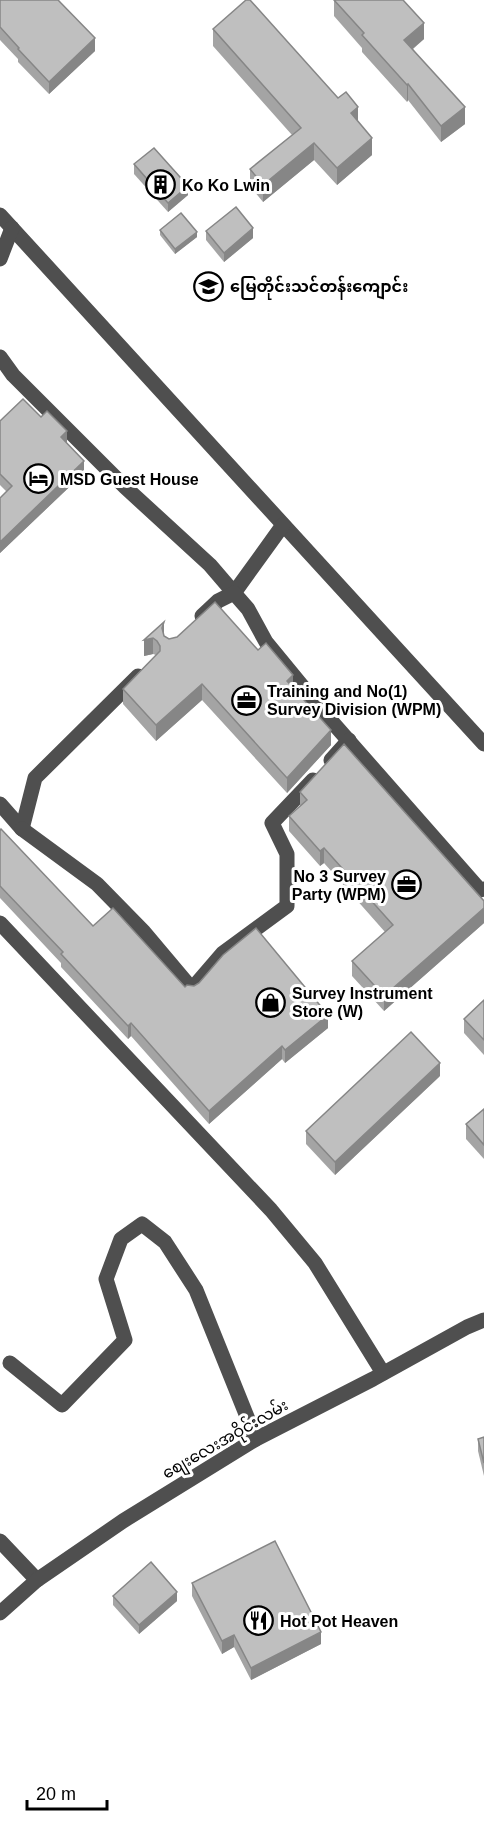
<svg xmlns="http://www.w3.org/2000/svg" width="484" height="1836" font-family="Helvetica,'Noto Sans Myanmar',sans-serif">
	<rect width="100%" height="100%" fill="#fff"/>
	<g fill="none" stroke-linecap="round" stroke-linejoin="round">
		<g stroke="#4f4f4f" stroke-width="15">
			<polyline points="0,215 484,744"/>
			<polyline points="0,259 12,228"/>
			<polyline points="0,357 13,375 125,487 210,565 234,593 283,525"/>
			<polyline points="202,616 218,601 234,593 248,609 266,642 326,715 480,890 484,889"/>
			<polyline points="331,760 349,740"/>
			<polyline points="0,804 22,829 35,778 138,676"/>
			<polyline points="22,829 97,884 144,932 192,989 223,953 287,906 287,854 272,823 313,780"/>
			<polyline points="0,923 271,1210 315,1263 383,1373"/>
			<polyline points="10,1363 62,1405 125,1340 106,1279 121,1239 142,1224 165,1242 196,1290 256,1439"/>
			<polyline points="0,1541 37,1580"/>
			<polyline points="0,1613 37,1580 123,1521 256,1439 373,1379 467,1327 484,1320"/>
		</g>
	</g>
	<g fill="#a4a4a4">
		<polygon points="0,0 95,51 49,94 18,62 18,59 0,40"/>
		<polygon points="334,0 424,39 413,49 465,124 441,142 408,100 407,102 362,52 362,48 334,16"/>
		<polygon points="213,29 358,121 372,155 337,185 314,160 263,202 250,186 250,169 292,135 213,46"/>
		<polygon points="134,164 188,195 168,212 134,174"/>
		<polygon points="160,230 197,237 175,254 160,235"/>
		<polygon points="206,231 253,238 224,262 206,240"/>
		<polygon points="0,421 67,443 84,473 0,553 0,498 7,492 0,485"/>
		<polygon points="164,636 169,639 293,688 331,745 287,793 202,700 156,741 123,704 123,689 156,655 153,654 144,656 144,640"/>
		<polygon points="300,792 484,901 484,923 384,1011 352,976 352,961 385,932 324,863 320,866 289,831 289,816 300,806"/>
		<polygon points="0,831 93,926 185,987 328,1028 285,1063 282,1059 209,1124 131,1036 128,1039 61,967 61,963 0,898"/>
		<polygon points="484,1000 484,1055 464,1033 464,1019"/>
		<polygon points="440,1076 335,1175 306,1144 306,1131"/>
		<polygon points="484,1109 484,1159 466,1139 466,1124"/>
		<polygon points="484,1437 484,1476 478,1451 478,1439"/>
		<polygon points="192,1583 321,1644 251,1680 234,1647 222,1654 192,1596"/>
		<polygon points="113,1596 177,1601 139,1634 113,1605"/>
	</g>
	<g fill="#868686">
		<polygon points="424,23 424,39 404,56 404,40"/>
		<polygon points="95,38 95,51 49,94 49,82"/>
		<polygon points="408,84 408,100 407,102 407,85"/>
		<polygon points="358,107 358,124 351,113"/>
		<polygon points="465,107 465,124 441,142 441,126"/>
		<polygon points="372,138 372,155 337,185 337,168"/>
		<polygon points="314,143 314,160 263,202 263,185"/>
		<polygon points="188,186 188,195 168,212 168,203"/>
		<polygon points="253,228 253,238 224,262 224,253"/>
		<polygon points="197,232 197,237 175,254 175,249"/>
		<polygon points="67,431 67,443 61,449 61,437"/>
		<polygon points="84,461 84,473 0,553 0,542"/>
		<polygon points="164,622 164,637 162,628"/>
		<polygon points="153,638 153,654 144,656 144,640"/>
		<polygon points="293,675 293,691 287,681"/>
		<polygon points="202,684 202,700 156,741 156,725"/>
		<polygon points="331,730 331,745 287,793 287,778"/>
		<polygon points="324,848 324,863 320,866 320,851"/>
		<polygon points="484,908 484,923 384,1011 384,996"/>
		<polygon points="328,1015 328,1028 285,1063 285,1050"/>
		<polygon points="131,1023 131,1036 128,1039 128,1026"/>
		<polygon points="282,1046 282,1059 209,1124 209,1111"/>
		<polygon points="440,1063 440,1076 335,1175 335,1162"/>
		<polygon points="177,1592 177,1601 139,1634 139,1625"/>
		<polygon points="321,1632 321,1644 251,1680 251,1668"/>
		<polygon points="234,1635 234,1647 222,1654 222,1641"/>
	</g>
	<g fill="#bfbfbf" stroke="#868686" stroke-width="1.5">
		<polygon points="0,0 58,0 95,38 49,82 18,49 19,48 0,27"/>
		<polygon points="246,0 250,0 338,98 346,92 358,107 351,113 372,138 337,168 314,143 263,185 250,169 301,128 213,29"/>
		<polygon points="334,0 403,0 424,23 404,40 465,107 441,126 408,84 407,85 362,35 364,33"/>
		<polygon points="154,148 188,186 168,203 134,164"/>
		<polygon points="236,207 253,228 224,253 206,231"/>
		<polygon points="181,213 197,232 175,249 160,230"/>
		<polygon points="23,399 41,417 47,411 67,431 61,437 84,461 0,542 0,498 12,486 0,474 0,421"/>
		<polygon points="215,602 258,650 266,643 293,675 287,681 331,730 287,778 202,684 156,725 123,689 160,651 160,646 157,641 153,638 144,640 164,622 162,628 164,636 169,639 177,637"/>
		<polygon points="344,744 484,901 484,908 384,996 352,961 393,925 324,848 320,851 289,816 307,800 300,792"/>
		<polygon points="1,829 93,926 113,908 185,987 187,985 194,986 199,983 223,955 256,928 328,1015 285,1050 282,1046 209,1111 131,1023 128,1026 61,954 63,952 0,886 0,831"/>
		<polygon points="484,1000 484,1040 464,1019"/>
		<polygon points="411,1032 440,1063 335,1162 306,1131"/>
		<polygon points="484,1109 484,1145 466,1124"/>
		<polygon points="484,1437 484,1463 478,1439"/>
		<polygon points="275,1541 321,1632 251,1668 234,1635 222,1641 192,1583"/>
		<polygon points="151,1562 177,1592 139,1625 113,1596"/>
	</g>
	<defs>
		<symbol id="building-ring" viewBox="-11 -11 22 22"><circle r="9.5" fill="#fff" stroke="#000" stroke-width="1.5"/><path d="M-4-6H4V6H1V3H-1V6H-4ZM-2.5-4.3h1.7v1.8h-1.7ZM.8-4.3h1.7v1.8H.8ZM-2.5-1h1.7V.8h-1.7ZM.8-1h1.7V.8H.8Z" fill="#000"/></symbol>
		<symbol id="school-ring" viewBox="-11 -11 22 22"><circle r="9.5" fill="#fff" stroke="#000" stroke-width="1.5"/><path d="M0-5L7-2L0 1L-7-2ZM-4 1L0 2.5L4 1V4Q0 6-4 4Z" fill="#000"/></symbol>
		<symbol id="hotel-ring" viewBox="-11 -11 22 22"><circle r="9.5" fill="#fff" stroke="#000" stroke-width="1.5"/><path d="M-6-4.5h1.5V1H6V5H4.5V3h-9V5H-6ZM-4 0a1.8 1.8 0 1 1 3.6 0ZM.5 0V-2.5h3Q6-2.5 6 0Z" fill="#000"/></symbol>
		<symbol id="office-ring" viewBox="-11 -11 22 22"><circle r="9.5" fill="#fff" stroke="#000" stroke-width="1.5"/><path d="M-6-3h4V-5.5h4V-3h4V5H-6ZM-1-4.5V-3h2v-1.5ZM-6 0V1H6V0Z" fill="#000"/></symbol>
		<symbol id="shop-ring" viewBox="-11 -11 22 22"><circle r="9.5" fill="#fff" stroke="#000" stroke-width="1.5"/><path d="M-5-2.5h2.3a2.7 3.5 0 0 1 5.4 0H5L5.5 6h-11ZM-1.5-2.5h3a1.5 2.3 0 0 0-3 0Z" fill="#000"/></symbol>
		<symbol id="restaurant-ring" viewBox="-11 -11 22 22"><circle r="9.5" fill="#fff" stroke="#000" stroke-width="1.5"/><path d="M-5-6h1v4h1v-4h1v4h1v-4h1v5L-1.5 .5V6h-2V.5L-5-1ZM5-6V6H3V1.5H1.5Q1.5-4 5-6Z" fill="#000"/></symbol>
	</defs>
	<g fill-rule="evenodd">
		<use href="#building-ring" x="144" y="168" width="33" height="33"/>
		<use href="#school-ring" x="192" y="270" width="33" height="33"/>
		<use href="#hotel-ring" x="22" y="462" width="33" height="33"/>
		<use href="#office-ring" x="230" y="684" width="33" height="33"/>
		<use href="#office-ring" x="390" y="868" width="33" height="33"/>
		<use href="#shop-ring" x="254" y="986" width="33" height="33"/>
		<use href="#restaurant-ring" x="242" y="1604" width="33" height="33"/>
	</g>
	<g text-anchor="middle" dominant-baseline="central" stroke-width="6" stroke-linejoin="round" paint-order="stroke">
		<g font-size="16" font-weight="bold" fill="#000" stroke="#fff" text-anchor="start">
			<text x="182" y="185">Ko Ko Lwin</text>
			<text x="230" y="286">မြေတိုင်းသင်တန်းကျောင်း</text>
			<text x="60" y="479">MSD Guest House</text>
			<text x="267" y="691">Training and No(1)<tspan x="267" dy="18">Survey Division (WPM)</tspan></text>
			<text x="386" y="876" text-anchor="end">No 3 Survey<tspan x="386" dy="18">Party (WPM)</tspan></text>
			<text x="292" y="993">Survey Instrument<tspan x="292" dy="18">Store (W)</tspan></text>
			<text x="280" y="1621">Hot Pot Heaven</text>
		</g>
		<g font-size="16" fill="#000" stroke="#fff">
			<text transform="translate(225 1439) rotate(-30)">စျေးလေးအဝိုင်းလမ်း</text>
		</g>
	</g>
	<path d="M27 1800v9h80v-9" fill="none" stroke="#000000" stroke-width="3"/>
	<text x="36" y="1800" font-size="18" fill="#000000" stroke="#ffffff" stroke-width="4.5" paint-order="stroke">20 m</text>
</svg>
